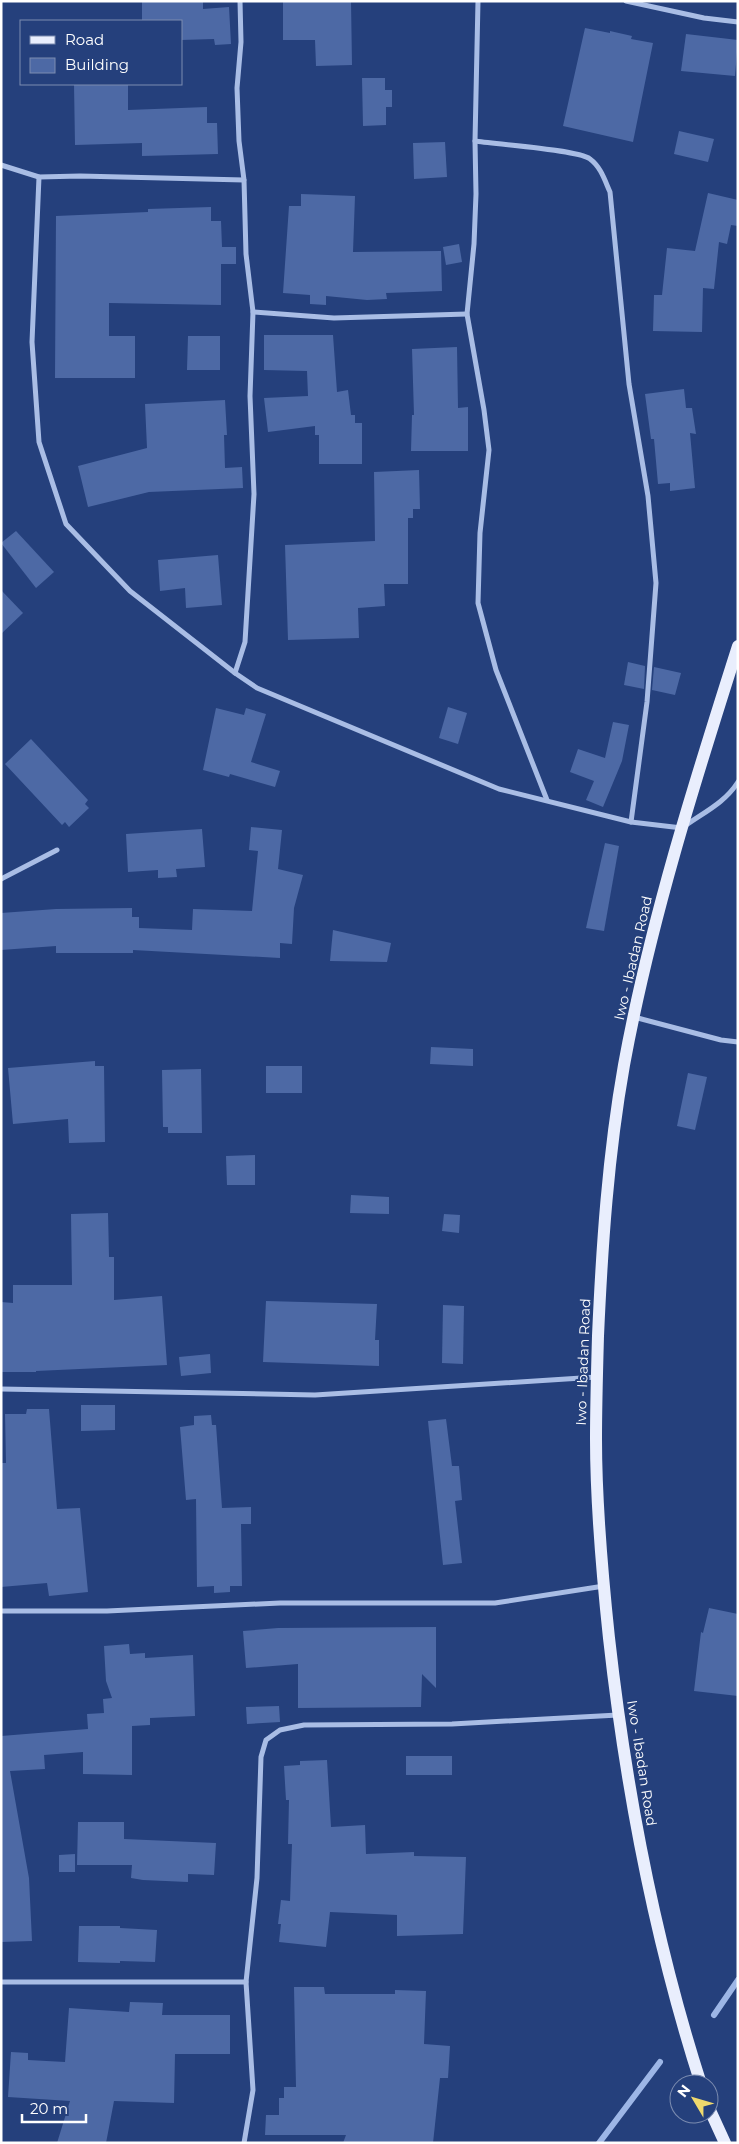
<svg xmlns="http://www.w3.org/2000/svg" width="739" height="2144" font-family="Montserrat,sans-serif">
	<rect width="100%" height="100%" fill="#25407c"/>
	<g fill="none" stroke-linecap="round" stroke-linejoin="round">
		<g stroke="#9db6e6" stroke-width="6">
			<polyline points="714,2015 738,1980"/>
			<polyline points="599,2143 660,2062"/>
		</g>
	</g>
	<g fill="#4d69a5">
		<polygon points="142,1 203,1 203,9 229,7 231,44 215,45 214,39 181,40 181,21 142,21"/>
		<polygon points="283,1 351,1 352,65 316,66 315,40 283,40"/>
		<polygon points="585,28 610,33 610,31 632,36 631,39 653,43 633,142 563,126"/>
		<polygon points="686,34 738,40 735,76 681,71"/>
		<polygon points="362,78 385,78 385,90 392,90 392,107 386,107 386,125 363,126"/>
		<polygon points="74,84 128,84 128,110 207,107 207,123 217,123 218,154 142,156 142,143 75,145"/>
		<polygon points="679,131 714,139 708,162 674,154"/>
		<polygon points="445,142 447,177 414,179 413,143"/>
		<polygon points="708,193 738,200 738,226 731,225 727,244 719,242 714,289 703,288 702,332 653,331 654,295 662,295 667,248 695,251"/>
		<polygon points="301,194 355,196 353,252 441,251 442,291 386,293 387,299 367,300 326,296 326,305 310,304 310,295 283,293 289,206 301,206"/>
		<polygon points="211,207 211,221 221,221 222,247 236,247 236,264 221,264 221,305 109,303 109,336 135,336 135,378 55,378 56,216 148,212 148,209"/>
		<polygon points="459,244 462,262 446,265 443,247"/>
		<polygon points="264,335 333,335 337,392 348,390 351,415 355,415 355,423 362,423 362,464 319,464 319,435 315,435 315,426 268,432 264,398 308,396 307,371 264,370"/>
		<polygon points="188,336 220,336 220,370 187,370"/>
		<polygon points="457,347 458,408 468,407 468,451 411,451 412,415 414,415 412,349"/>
		<polygon points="684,389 686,408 692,408 696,434 690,433 695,488 670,491 670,483 658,484 654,439 651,439 645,394"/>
		<polygon points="225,400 227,435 224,435 225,468 242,467 243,488 149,492 88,507 78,466 147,448 145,404"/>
		<polygon points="419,470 420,509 413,509 413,518 408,518 408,584 384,584 385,606 358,608 359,638 288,640 285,545 375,541 374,472"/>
		<polygon points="16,531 54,572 36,588 1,543"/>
		<polygon points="218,555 222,605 186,608 185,588 160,591 158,560"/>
		<polygon points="1,590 23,613 1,634"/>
		<polygon points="628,662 645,666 644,689 624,685"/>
		<polygon points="654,667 681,673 675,695 652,690"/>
		<polygon points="448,707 467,713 458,744 439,738"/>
		<polygon points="216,708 244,715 246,708 266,714 251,762 280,771 275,787 230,774 229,777 203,770"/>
		<polygon points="613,722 629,725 622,761 603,807 586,800 594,781 570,772 578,749 605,758"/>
		<polygon points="31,739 88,800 85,804 89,808 69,827 65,822 62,825 5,764"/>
		<polygon points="251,827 282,830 278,869 303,875 294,908 292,944 280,943 280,958 133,950 133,953 56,953 56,946 1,950 1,913 56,909 132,908 132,917 139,917 139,928 192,930 193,909 252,911 258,851 249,850"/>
		<polygon points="202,829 205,867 176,869 177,877 158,878 158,870 128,872 126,834"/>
		<polygon points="605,843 619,846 604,931 586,928"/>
		<polygon points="333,930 391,943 387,962 330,961"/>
		<polygon points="431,1047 473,1049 473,1066 430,1064"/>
		<polygon points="95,1061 95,1066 104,1066 105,1142 69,1143 68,1119 13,1124 8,1068"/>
		<rect x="266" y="1066" width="36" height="27"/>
		<polygon points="201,1069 202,1133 168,1133 168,1127 163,1127 162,1070"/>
		<polygon points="688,1073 707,1077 695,1130 677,1126"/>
		<polygon points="255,1155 255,1185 227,1185 226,1156"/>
		<polygon points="351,1195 389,1197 389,1214 350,1213"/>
		<polygon points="108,1213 109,1257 114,1257 114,1300 162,1296 167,1365 36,1371 36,1372 1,1372 1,1302 13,1303 13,1285 72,1285 71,1214"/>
		<polygon points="444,1214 460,1215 459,1233 442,1231"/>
		<polygon points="266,1301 377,1304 375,1340 379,1340 379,1366 263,1362"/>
		<polygon points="443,1305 464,1306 463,1364 442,1363"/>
		<polygon points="210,1354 211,1373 181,1376 179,1357"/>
		<polygon points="81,1405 115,1405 115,1430 81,1431"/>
		<polygon points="27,1409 49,1409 57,1509 80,1508 88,1592 49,1596 47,1583 1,1587 1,1472 2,1463 6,1463 5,1414 26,1414"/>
		<polygon points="211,1415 212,1425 216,1425 222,1508 251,1507 251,1524 241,1524 242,1586 230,1586 230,1592 214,1593 214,1586 197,1587 196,1499 186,1500 180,1427 194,1425 194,1416"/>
		<polygon points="446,1419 452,1466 459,1466 462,1500 455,1501 462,1563 443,1565 428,1421"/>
		<polygon points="709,1608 738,1614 738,1696 694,1691 701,1632 703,1633"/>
		<polygon points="436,1627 436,1688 422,1674 421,1707 298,1708 298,1664 246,1668 243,1631 278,1628"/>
		<polygon points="129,1644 130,1654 145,1653 145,1658 193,1655 195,1716 150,1718 150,1725 132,1726 132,1775 83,1774 83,1752 44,1755 45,1769 10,1771 29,1878 32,1941 1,1942 1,1736 88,1729 87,1714 104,1713 103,1699 112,1698 106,1681 104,1646"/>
		<polygon points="279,1706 280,1722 247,1724 246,1707"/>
		<rect x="406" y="1756" width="46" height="19"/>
		<polygon points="327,1760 331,1827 365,1825 366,1854 414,1852 414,1856 466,1857 463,1934 397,1936 397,1915 330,1912 326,1947 279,1942 281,1924 278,1924 281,1900 290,1901 292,1844 288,1844 289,1800 286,1800 284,1766 300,1765 300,1761"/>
		<polygon points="78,1822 124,1822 124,1839 216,1843 214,1875 188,1874 188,1882 143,1880 131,1878 132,1865 77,1865"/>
		<polygon points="75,1854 75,1872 59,1872 59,1855"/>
		<polygon points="79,1926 120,1926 120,1928 157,1930 155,1962 120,1961 120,1963 78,1962"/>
		<polygon points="294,1987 324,1987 325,1994 395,1994 395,1990 426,1991 424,2044 450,2046 448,2078 440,2078 433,2143 343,2143 346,2135 265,2135 266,2115 279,2115 279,2098 284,2098 284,2087 296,2087"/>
		<polygon points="130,2002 163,2003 162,2015 230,2015 230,2054 175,2054 174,2103 114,2101 106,2143 57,2143 70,2101 8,2097 11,2052 28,2053 28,2060 65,2062 69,2008 129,2012"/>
	</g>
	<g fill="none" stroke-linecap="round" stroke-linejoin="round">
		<g stroke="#a9bde5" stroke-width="5">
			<path d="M240,1L241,42L237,88L239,141L244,180L246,254L253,312L250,396L254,494L245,642L235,673L257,688L499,789L631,822L682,828C702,813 724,804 738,782"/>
			<polyline points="478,1 475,141 476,194 474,244 467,314 484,410 489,450 480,533 478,603 496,670 547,800"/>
			<polyline points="626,1 704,18 738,22"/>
			<path d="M475,141C494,144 580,150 590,159C601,167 605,181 610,192L629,384L648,496L656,583L647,702L631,822"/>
			<polyline points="1,165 39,177 80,176 244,180"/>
			<polyline points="39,177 32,342 39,442 66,524 130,591 235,673"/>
			<polyline points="253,312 334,318 467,314"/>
			<polyline points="1,879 57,850"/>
			<polyline points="634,1017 721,1040 738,1042"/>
			<polyline points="1,1389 315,1395 597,1377"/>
			<polyline points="1,1611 107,1611 280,1603 495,1603 604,1586"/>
			<polyline points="1,1982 246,1982"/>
			<polyline points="244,2143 253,2090 246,1982 257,1878 261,1757 266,1740 280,1730 304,1725 452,1724 618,1715"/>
		</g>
		<g stroke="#e9eefd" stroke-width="12">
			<path d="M701,2084C654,1938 626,1790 609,1638C602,1572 596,1506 596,1439C596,1405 597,1371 598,1336C602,1246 608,1155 624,1065C650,923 694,784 738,646"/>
			<polyline points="709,2108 725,2143"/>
		</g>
	</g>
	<g text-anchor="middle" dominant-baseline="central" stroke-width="4" stroke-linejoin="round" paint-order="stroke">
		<g font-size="14" fill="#fff" stroke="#25407c">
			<text transform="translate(633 958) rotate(-77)">Iwo - Ibadan Road</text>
			<text transform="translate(583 1362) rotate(-88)">Iwo - Ibadan Road</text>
			<text transform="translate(642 1763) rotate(81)">Iwo - Ibadan Road</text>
		</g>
	</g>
	<rect width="739" height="2144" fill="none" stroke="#ffffff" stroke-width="5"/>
	<rect x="20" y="20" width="162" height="65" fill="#25407c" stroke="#7c8cb0"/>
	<rect x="30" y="36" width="25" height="8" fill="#e9eefd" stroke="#7c8cb0"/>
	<text x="65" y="45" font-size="15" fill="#ffffff">Road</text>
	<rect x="30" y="58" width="25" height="15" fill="#4d69a5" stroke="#7c8cb0"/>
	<text x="65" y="70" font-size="15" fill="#ffffff">Building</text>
	<g transform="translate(694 2099) rotate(308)"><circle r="24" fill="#25407c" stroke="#7c8cb0"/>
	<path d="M0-4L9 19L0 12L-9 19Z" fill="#efd96d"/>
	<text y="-8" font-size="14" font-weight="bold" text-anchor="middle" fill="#ffffff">N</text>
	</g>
	<path d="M22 2114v8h64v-8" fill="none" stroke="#ffffff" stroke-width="2.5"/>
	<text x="30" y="2114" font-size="15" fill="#ffffff" stroke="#25407c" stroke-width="4" paint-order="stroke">20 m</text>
</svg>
